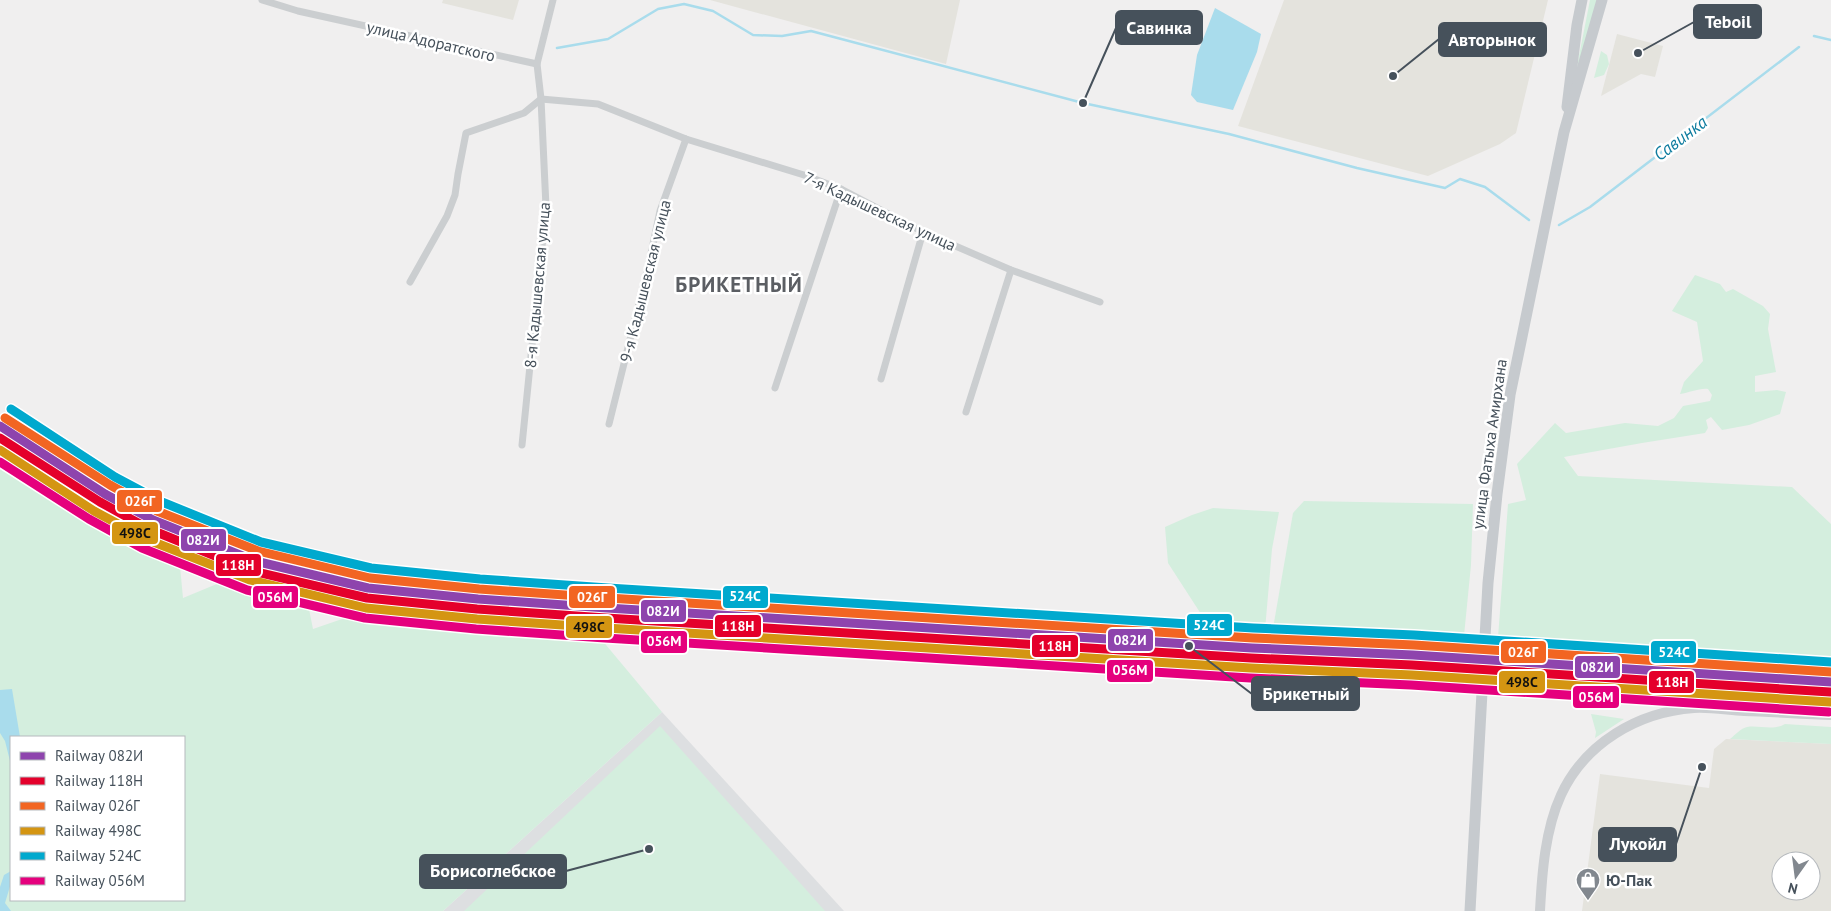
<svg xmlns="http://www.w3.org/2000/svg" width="1831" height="911" font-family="'PT Sans',sans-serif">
	<rect width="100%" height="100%" fill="#f0efef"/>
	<g fill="#e4e3dd" fill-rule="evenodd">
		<polygon points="443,0 519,0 513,20 442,3"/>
		<polygon points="710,0 960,0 946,64"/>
		<polygon points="1284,0 1548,0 1516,133 1500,144 1428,176 1238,126"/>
		<polygon points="1617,34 1663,46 1655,77 1641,74 1601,96"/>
		<path d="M1726,739L1831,744V911H1582L1600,774L1709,788L1714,749ZM1781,861H1811V891H1781Z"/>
	</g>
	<polygon fill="#dddfe1" points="662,712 844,911 443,911"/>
	<g fill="#d4eede" fill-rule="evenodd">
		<polygon points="1590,0 1597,0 1580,67 1577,66"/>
		<polygon points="1601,51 1607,55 1609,64 1604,75 1594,78"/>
		<path d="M1695,275L1720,284L1726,292L1733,289L1763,306L1770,314L1768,329L1776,372L1755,376V392L1777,390L1786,392L1780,414L1749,425L1722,430L1711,417L1706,420L1708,428L1705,433L1642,443L1564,457L1578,476L1792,487L1831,524V663L1822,666L1497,651L1508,504L1526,500L1517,464L1555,423L1566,433L1625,423L1658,426L1674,418L1683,406L1710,401L1712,395L1708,389C1699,388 1689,393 1680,394L1684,382L1703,361L1697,322L1672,311Z"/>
		<path d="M0,448L89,506L179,556L183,598L224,581L308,604L313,629L374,608L581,615L662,712L443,911H0ZM11,737H184V900H11Z"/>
		<path d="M1304,501L1473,504L1471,565L1463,646C1399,648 1335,644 1272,634L1293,513Z"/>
		<polygon points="1213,508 1279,512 1272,549 1265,630 1215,624 1201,614 1168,563 1165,527 1192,515"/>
		<polygon points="1591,714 1624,719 1595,738 1596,732"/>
		<path d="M1785,724L1831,727V744L1730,739C1735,735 1741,728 1747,727C1760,725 1773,731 1785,724Z"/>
		<polygon points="660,726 825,911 464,911"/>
	</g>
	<g fill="#a9dcec">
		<polygon points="1215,8 1261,34 1257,52 1233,110 1197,102 1191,95 1197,55"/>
		<polygon points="12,689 20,737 11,737 11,765 5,741 0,733 0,690"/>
		<polygon points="11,871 11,883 5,903 11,911 0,911 0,887 4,875"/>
	</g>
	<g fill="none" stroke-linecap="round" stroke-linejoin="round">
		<g stroke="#a9dcec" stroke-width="2.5">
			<polyline points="1814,36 1831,40"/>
			<polyline points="557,48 608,39 658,9 684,4 713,11 753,35 782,36 811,31 1083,103 1229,134 1357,168 1445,188 1460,179 1485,187 1529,220"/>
			<polyline points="1559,225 1590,207 1799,47"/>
		</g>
		<g stroke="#cbced0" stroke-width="7">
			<polyline points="262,0 298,11 537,64"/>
			<polyline points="410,282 447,216 455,195 458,174 466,133 524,113 541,99 598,104 686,139 804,175 841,189 923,232 1011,270 1100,302"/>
			<polyline points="881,379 923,232"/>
			<polyline points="775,388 841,189"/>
			<polyline points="966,412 1011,270"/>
			<polyline points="609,424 649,263 660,211 686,139"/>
			<polyline points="522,445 546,207 541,99 537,64 553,0"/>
		</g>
		<path stroke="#cbced1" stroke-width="10" d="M1540,911C1542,873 1545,830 1561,795C1585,743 1638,712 1694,708C1710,707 1727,710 1744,711C1773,712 1802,714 1831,715"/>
		<g stroke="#c6cace" stroke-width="11">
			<polyline points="1567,107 1577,25 1582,0"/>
			<polyline points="1470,911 1488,583 1497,494 1510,395 1564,132 1602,0"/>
		</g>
		<defs>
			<polyline id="rail-1" points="0,426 105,494 153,520 255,561 368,588 478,599 607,608 1252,648 1413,655 1831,682"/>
			<polyline id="rail-2" points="0,438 100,502 149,529 252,571 367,598 477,609 606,618 1251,658 1412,665 1830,692"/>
			<polyline id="rail-3" points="5,418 110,485 157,511 258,551 370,578 479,589 608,598 1253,638 1414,645 1831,672"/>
			<polyline id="rail-4" points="0,450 94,511 146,539 250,580 366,608 477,619 606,628 1251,668 1412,675 1830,702"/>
			<polyline id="rail-5" points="11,409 115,477 162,502 261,542 371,568 480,579 608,588 1253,628 1414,635 1831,662"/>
			<polyline id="rail-6" points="0,462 89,519 142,548 247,590 365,618 476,629 605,638 1250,678 1411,685 1829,712"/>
		</defs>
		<use href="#rail-1" stroke="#fff" stroke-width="12"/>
		<use href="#rail-2" stroke="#fff" stroke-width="12"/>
		<use href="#rail-3" stroke="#fff" stroke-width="12"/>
		<use href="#rail-4" stroke="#fff" stroke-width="12"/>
		<use href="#rail-5" stroke="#fff" stroke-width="12"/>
		<use href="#rail-6" stroke="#fff" stroke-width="12"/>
		<use href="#rail-1" stroke="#8e44ad" stroke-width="9"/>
		<use href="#rail-2" stroke="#e4002b" stroke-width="9"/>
		<use href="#rail-3" stroke="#f26522" stroke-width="9"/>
		<use href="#rail-4" stroke="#d49512" stroke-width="9"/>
		<use href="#rail-5" stroke="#00a9ce" stroke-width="9"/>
		<use href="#rail-6" stroke="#e5007d" stroke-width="9"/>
	</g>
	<defs>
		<symbol id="shop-pin" viewBox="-11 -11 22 30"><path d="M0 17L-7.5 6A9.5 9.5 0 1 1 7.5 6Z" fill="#82888f" stroke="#fff"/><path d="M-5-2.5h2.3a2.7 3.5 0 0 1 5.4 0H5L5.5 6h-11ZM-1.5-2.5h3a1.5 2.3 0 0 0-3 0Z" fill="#fff"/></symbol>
	</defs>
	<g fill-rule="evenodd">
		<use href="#shop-pin" x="1574" y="866" width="28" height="38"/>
	</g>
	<g text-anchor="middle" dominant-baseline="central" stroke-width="5" stroke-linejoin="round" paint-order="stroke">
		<g font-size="16" fill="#46515b" stroke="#fff">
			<text transform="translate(431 41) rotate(13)">улица Адоратского</text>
			<text transform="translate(880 211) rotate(25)">7-я Кадышевская улица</text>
			<text transform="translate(645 281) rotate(-76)">9-я Кадышевская улица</text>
			<text transform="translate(537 285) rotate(-85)">8-я Кадышевская улица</text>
			<text transform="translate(1489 444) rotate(-82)">улица Фатыха Амирхана</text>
		</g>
		<g font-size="16" font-weight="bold" fill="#46515b" stroke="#fff" text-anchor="start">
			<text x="1606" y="880">Ю-Пак</text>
		</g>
		<g font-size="18" font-style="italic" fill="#0e7c9f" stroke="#fff">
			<text transform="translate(1680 138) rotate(-37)">Савинка</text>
		</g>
		<g font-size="21" font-weight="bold" letter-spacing="1" fill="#5b5e63" stroke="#fff">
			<text x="739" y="284">БРИКЕТНЫЙ</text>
		</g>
	</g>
	<path fill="none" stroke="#46515b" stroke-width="2" d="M1638 53L1694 22M1083 103L1116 28M1393 76L1439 39M1189 646L1252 694M1702 767L1676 844M649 849L566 871"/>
	<g fill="#46515b" stroke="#fff" stroke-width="2">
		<circle cx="1638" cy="53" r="5"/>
		<circle cx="1083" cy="103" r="5"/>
		<circle cx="1393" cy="76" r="5"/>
		<circle cx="1189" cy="646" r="5"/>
		<circle cx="1702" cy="767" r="5"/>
		<circle cx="649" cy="849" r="5"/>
	</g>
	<g fill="#46515b" stroke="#46515b" stroke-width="2">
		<rect x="1694" y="5" width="67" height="33" rx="5"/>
		<rect x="1116" y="11" width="86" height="33" rx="5"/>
		<rect x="1439" y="23" width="107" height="33" rx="5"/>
		<rect x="1252" y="677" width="107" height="33" rx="5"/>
		<rect x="1599" y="828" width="77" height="33" rx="5"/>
		<rect x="420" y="855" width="146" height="33" rx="5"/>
	</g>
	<g font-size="18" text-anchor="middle" font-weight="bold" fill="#fff">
		<text x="1728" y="28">Teboil</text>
		<text x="1159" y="34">Савинка</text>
		<text x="1492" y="46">Авторынок</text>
		<text x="1306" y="700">Брикетный</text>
		<text x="1638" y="850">Лукойл</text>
		<text x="493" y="877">Борисоглебское</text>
	</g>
	<g stroke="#fff" stroke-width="2">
		<rect x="116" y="489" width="47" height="24" rx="5" fill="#f26522"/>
		<rect x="111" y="521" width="48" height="24" rx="5" fill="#d49512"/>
		<rect x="180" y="528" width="47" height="24" rx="5" fill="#8e44ad"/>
		<rect x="215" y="553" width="47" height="24" rx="5" fill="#e4002b"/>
		<rect x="722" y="585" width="47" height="24" rx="5" fill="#00a9ce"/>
		<rect x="252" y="585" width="47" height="24" rx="5" fill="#e5007d"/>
		<rect x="568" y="585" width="48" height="24" rx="5" fill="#f26522"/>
		<rect x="640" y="599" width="47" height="24" rx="5" fill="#8e44ad"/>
		<rect x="1186" y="613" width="47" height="24" rx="5" fill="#00a9ce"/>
		<rect x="714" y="614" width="48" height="24" rx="5" fill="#e4002b"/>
		<rect x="565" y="615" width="48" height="24" rx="5" fill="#d49512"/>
		<rect x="1107" y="628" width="47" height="24" rx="5" fill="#8e44ad"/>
		<rect x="640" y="630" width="48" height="24" rx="5" fill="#e5007d"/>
		<rect x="1031" y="634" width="48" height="24" rx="5" fill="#e4002b"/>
		<rect x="1650" y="640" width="47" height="24" rx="5" fill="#00a9ce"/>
		<rect x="1500" y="640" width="47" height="24" rx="5" fill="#f26522"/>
		<rect x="1574" y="655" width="47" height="24" rx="5" fill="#8e44ad"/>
		<rect x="1106" y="659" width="48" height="24" rx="5" fill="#e5007d"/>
		<rect x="1648" y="670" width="47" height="24" rx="5" fill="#e4002b"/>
		<rect x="1498" y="670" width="48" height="24" rx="5" fill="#d49512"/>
		<rect x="1572" y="685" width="48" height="24" rx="5" fill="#e5007d"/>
	</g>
	<g font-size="14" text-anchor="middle" font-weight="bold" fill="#fff">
		<text x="140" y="506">026Г</text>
		<text x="203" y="545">082И</text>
		<text x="238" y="570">118Н</text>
		<text x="745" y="601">524С</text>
		<text x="275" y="602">056М</text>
		<text x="592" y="602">026Г</text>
		<text x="663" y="616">082И</text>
		<text x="1209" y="630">524С</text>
		<text x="738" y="631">118Н</text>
		<text x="1130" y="645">082И</text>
		<text x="664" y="646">056М</text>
		<text x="1055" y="651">118Н</text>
		<text x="1674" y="657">524С</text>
		<text x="1523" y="657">026Г</text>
		<text x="1597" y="672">082И</text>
		<text x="1130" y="675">056М</text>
		<text x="1672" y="687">118Н</text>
		<text x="1596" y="702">056М</text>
	</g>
	<g font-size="14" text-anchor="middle" font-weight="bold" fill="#111">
		<text x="135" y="538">498С</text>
		<text x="589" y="632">498С</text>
		<text x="1522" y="687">498С</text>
	</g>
	<rect x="10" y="736" width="175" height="165" fill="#ffffff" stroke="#b5b9bd"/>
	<rect x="20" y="752" width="25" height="8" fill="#8e44ad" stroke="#b5b9bd"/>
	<text x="55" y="761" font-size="15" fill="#46515b">Railway 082И</text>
	<rect x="20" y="777" width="25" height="8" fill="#e4002b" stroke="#b5b9bd"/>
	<text x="55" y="786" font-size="15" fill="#46515b">Railway 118Н</text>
	<rect x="20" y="802" width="25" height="8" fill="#f26522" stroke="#b5b9bd"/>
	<text x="55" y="811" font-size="15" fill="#46515b">Railway 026Г</text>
	<rect x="20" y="827" width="25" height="8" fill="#d49512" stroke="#b5b9bd"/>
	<text x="55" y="836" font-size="15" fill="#46515b">Railway 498С</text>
	<rect x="20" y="852" width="25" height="8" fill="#00a9ce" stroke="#b5b9bd"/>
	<text x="55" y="861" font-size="15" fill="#46515b">Railway 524С</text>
	<rect x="20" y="877" width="25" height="8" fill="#e5007d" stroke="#b5b9bd"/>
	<text x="55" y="886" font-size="15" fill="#46515b">Railway 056М</text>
	<g transform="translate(1796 876) rotate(194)"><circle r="24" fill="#ffffff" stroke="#b5b9bd"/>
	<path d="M0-4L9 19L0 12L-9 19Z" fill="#82888f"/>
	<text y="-8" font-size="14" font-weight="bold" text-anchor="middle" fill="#46515b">N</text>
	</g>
</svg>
